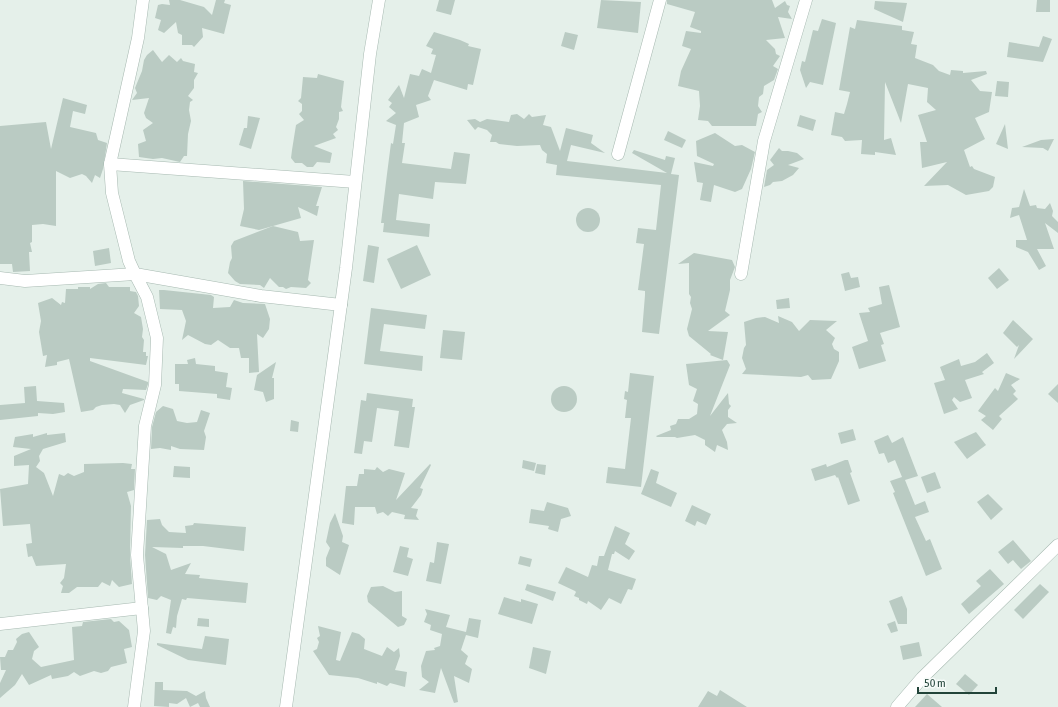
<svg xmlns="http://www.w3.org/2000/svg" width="1058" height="707" font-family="'Asap Condensed',sans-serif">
	<rect width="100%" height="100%" fill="#e5f0ea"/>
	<g fill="#bacbc3">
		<polygon points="169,0 180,0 204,7 212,15 216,0 225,0 224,3 231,5 224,34 202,28 203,37 194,47 192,45 182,45 182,35 178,33 176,22 164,33 158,30 161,20 155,18 158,5 162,4 170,5"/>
		<polygon points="439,0 455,0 451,15 436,11"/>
		<polygon points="601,0 641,2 638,33 597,28"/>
		<polygon points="667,0 772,0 775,8 785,1 787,5 790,6 788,12 792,19 778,17 785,38 766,40 775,49 776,54 780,56 773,66 778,69 774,80 764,86 763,94 759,97 758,106 762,112 758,114 756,126 712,126 708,121 698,120 700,106 699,91 678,86 681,71 691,49 682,46 686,31 701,33 701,31 690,27 695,12 667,4"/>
		<polygon points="1037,0 1050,0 1050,12 1036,12"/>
		<polygon points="875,1 907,3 903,22 874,9"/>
		<polygon points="822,19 836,23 823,85 810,82 806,88 800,70 802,61 805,62 813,30 818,31"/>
		<polygon points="857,20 902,26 902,30 914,32 911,44 917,45 915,58 933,65 939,71 950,75 951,70 963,71 963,73 986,71 987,74 971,80 980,91 992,92 989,112 975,118 985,139 964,150 970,167 972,166 974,169 995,177 993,187 989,191 966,195 948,185 924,186 947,162 922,168 920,142 927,142 918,115 936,110 927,102 928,88 908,84 901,123 885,82 884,140 891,138 896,155 875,152 875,155 861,154 862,140 845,141 842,137 831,135 835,112 844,114 847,104 850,92 839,90 850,27 855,29"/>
		<polygon points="434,32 460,40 469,44 468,46 481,49 473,85 468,84 467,90 434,80 428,96 431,100 416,105 419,117 404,123 402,143 405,143 402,163 451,169 454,152 470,154 466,184 435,182 433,199 399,194 396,220 430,224 429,237 383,232 384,223 381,223 387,174 391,143 393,144 396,125 386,121 396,113 389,107 392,103 388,100 399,85 404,98 410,74 419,76 422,69 431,73 436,55 431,54 433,49 426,46"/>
		<polygon points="565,32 578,35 574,50 561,46"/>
		<polygon points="1043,36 1052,39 1043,62 1007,57 1009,42 1039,47"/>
		<polygon points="153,50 162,62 169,55 177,62 181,58 183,61 195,64 194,72 198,73 194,80 194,88 188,96 193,100 190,102 189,110 191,121 188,134 187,156 184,156 180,162 162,158 153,159 139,157 138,144 146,141 143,130 153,123 146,118 144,113 149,98 132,100 137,93 135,88 142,71 144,60 147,55"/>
		<polygon points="318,74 344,81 341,107 343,111 339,112 339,119 336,127 338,130 333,134 336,138 314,146 332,153 330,163 317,162 313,167 307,167 302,163 295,163 291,158 292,150 296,125 304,120 299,114 302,111 302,104 298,101 301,98 303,77 317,78"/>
		<polygon points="997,81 1009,82 1008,97 995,96"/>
		<polygon points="63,98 87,105 85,114 73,111 70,127 96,133 98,140 107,143 103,169 100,178 95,175 92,183 86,176 82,174 70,178 56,171 56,226 43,224 32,225 32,242 30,243 32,252 29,252 30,271 13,272 12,264 0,264 0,126 46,122 51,149"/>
		<polygon points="517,114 524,119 529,114 532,117 546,115 543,125 551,127 560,151 566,128 593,135 591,143 605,153 571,145 567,161 667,173 632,153 634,150 665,160 666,156 675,158 671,174 679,175 659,334 642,332 645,295 645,291 638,290 644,244 636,243 638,228 656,230 661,185 556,175 557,165 546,163 547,154 542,150 540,145 517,146 499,144 496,142 490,142 492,135 487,130 478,127 475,130 467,120 475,119 480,122 487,119 509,122 511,115"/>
		<polygon points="800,115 816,120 813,131 797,126"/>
		<polygon points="248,116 260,118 251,149 239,145 244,128 247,128"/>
		<polygon points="1005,124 1008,149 996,144"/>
		<polygon points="668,131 686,140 682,148 664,140"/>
		<polygon points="715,133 735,146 742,145 755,152 751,169 742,189 735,192 714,185 711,202 700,200 703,183 697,182 694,162 713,166 714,164 697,156 696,141"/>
		<polygon points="1054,139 1048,151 1043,148 1022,147 1041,140"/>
		<polygon points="779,148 782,151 788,151 797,153 804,159 788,165 799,168 793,175 782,181 773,182 770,185 764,187 767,170 774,165 770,160"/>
		<polygon points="243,181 322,187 316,206 319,206 317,216 298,207 301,218 259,230 240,226 244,209"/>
		<polygon points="1024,189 1030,206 1036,205 1037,208 1045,209 1050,203 1053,211 1052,216 1058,222 1058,233 1045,223 1054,249 1037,249 1046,266 1039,270 1028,252 1016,247 1016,240 1027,240 1019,215 1010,218 1012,208 1019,207"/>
		<circle cx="588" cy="220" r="12"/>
		<polygon points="273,226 298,232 300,241 314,240 308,280 311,283 306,288 291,287 286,289 283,287 279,287 270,278 264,288 260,285 240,284 235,281 228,273 230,262 232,258 231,246 234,241"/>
		<polygon points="368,245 379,247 374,283 363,281"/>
		<polygon points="417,245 431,275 401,289 387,259"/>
		<polygon points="109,248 111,263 95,266 93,251"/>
		<polygon points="694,253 732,260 735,267 730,280 730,290 725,311 730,315 708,331 728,332 723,360 710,355 711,354 689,336 687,329 692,309 690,303 691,297 689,294 689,263 678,264"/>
		<polygon points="999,268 1009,280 997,289 988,278"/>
		<polygon points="849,272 851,278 858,277 860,287 845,291 841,274"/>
		<polygon points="106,283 109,287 130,287 130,291 136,292 138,296 139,306 134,313 141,317 143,329 142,337 144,340 143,352 146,352 146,356 148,356 146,365 90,358 90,361 148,382 148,384 146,390 123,389 122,393 144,399 144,400 130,405 125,413 120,405 114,404 102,405 96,407 93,410 81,412 69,359 57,362 57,365 45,367 47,355 43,356 39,332 41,321 38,303 52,298 61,305 62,302 65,303 66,289 78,289 78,287 90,287 90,289 98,284"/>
		<polygon points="889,285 900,327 880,333 884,344 881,345 886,361 859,369 852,347 868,341 859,313 870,312 868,308 882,304 879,287"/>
		<polygon points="164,290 211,295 214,297 213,308 230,307 234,300 243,303 265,304 270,319 269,329 263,338 257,334 259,372 249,373 249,358 241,358 239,348 230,348 218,340 211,345 205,344 188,335 182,340 186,321 182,310 160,309 159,290"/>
		<polygon points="789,298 790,308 777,309 776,300"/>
		<polygon points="371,308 427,315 425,329 384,324 380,351 423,356 422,371 364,364"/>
		<polygon points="778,316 792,322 799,331 810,320 837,321 826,330 835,338 832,344 834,349 839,352 839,361 831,379 812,380 808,375 801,377 742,374 746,369 742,358 744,348 746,345 744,322 756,318 765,317 779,323"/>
		<polygon points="1013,320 1033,339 1014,359 1019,345 1017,347 1003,333"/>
		<polygon points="443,330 465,332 462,360 440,358"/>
		<polygon points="987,353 994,363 982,372 984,374 965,380 972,398 960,402 954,397 952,400 958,409 944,414 934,383 945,380 940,367 959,359 961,366 975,362"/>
		<polygon points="195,358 196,364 215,366 215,371 228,373 226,387 232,388 230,400 217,398 217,394 179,391 179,384 175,384 175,364 188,364 187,360"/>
		<polygon points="727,360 730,365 710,416 728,393 729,404 731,406 728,410 728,417 737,423 727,424 722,430 727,442 728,450 717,445 715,452 705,445 705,440 695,435 677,438 675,437 657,437 656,436 671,430 670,426 676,424 678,419 689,419 697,414 698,404 693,401 697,389 689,385 686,364"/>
		<polygon points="276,362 272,378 274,378 274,399 266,402 263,392 254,390 257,375"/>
		<polygon points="630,373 654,376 641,487 606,483 608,467 625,469 631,418 625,418 627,400 624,399 625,391 628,392"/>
		<polygon points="1006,373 1020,379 1011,385 1016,391 1013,394 1018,399 999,416 1002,419 993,430 981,420 986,416 978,411 995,388 998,391"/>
		<polygon points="1058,384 1058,403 1048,394"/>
		<polygon points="36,386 37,401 64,403 65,412 53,414 38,413 38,416 0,420 0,405 25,403 24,387"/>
		<circle cx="564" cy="399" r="13"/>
		<polygon points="367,393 413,399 412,407 415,407 409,448 394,446 399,411 377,408 372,442 364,441 362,454 354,453 361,400 366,401"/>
		<polygon points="163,406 173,409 177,421 187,423 197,422 201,410 210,413 204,431 206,437 204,450 180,449 171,446 171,450 160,448 151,449 152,427 156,412"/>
		<polygon points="291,420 299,422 298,432 290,431"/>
		<polygon points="853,429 856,440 841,444 838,433"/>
		<polygon points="976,432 986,445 967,459 954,442"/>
		<polygon points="47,433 47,435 65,433 66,442 43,449 39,456 40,461 36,467 44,473 53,496 59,474 64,476 68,473 74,476 84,472 84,464 123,463 132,464 131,469 135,469 134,490 127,492 131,506 130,555 132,584 119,587 112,580 110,586 102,582 98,587 77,587 69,593 61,593 63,586 60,583 64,578 66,564 36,566 32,556 28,557 26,544 32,543 30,524 3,526 0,489 28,484 29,465 14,466 14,456 31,449 13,447 15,437 33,434 33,437"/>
		<polygon points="888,435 892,443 903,437 918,476 905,480 915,505 925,501 929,512 915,517 926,541 930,539 942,569 926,576 893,493 895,492 890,481 902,477 895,460 888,463 884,453 879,454 874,441"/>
		<polygon points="523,460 536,463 534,471 522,468"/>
		<polygon points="845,460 848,460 852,472 850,473 860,501 848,505 838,477 837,478 835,475 815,481 811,469 826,464 827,467"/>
		<polygon points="430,464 431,465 420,488 423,489 421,495 411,508 418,509 416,516 419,520 404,519 405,515 392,512 388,516 383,512 377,514 375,507 355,507 354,525 342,523 346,486 357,486 359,474 364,474 364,469 375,470 377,467 383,472 389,469 405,473 396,500"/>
		<polygon points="537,464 546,465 545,475 535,473"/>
		<polygon points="174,466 190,467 190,478 173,477"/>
		<polygon points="651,469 659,472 656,483 677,493 671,507 641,494"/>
		<polygon points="935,472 941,488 927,493 921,477"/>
		<polygon points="988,494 1003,509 991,520 977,502"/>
		<polygon points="547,502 568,508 571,516 561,519 558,532 548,529 549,526 529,523 531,509 544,511"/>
		<polygon points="692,505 711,514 706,525 697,521 695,526 685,521"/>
		<polygon points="335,513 343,536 342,542 349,545 340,575 326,566 326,558 330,548 326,542 330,523"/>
		<polygon points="160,519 162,525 169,532 186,533 185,526 193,525 194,523 246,527 244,551 203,546 183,546 183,548 152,547 166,554 171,570 191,563 185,574 200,575 199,578 248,583 246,603 187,598 186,600 182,599 177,616 176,628 173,627 171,634 166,633 171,600 161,596 157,600 148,598 145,555 147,520"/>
		<polygon points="615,526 630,533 625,544 635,551 629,560 615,551 614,554 612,554 608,570 636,579 632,590 628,589 621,604 609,598 601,610 588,601 587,604 579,600 579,598 574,596 576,592 575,591 558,583 566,567 588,577 592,565 597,566 599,556 604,556"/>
		<polygon points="1013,540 1031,561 1021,569 1013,560 1008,564 998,552"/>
		<polygon points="437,542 449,544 441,584 426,581 430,562 434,563"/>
		<polygon points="400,546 409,548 407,557 413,559 408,576 393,572"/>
		<polygon points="520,556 532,559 530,567 518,564"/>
		<polygon points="990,569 1004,584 969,614 961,604 981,586 976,581"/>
		<polygon points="527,584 556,592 553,601 525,590"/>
		<polygon points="1040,584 1049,592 1023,619 1014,610"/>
		<polygon points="383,586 395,592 402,591 402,616 407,619 404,625 398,627 368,602 367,596 371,587"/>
		<polygon points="902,596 907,609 907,624 898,624 889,601"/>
		<polygon points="504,597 521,602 521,599 538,604 532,624 498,614"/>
		<polygon points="425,609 450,615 446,627 466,632 469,618 481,620 478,638 466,635 461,650 468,656 465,664 472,669 469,683 454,676 458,702 454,703 441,668 435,693 419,690 429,682 422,677 421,666 426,651 435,650 434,648 440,646 442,634 430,630 431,625 424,622 427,614"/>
		<polygon points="198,618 209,619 209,627 197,626"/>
		<polygon points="111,619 114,622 119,621 129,630 132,647 124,649 127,663 111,667 108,671 101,673 94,671 80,676 74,672 68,676 52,679 51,675 29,685 22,674 15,685 0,698 0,683 6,670 1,670 0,657 5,657 8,650 13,650 17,642 16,639 22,634 29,632 39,647 34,651 32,659 41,667 74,660 72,627 82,626 83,622"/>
		<polygon points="895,621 898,631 891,633 887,624"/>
		<polygon points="318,626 341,632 336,660 340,661 352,632 359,634 365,639 364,649 382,656 387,647 394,652 399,648 400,656 395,670 407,672 405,687 390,683 387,686 377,682 377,684 358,678 329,675 313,651 317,649 319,642 317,638 320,636"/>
		<polygon points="205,636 229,639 226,665 188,660 157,645 157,643 202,649"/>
		<polygon points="919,642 922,656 903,660 900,646"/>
		<polygon points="533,647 551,651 546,674 529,668"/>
		<polygon points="965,674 978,685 969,695 956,684"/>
		<polygon points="155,682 163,682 163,690 187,691 196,696 205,691 206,698 210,707 200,707 198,703 190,707 186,698 177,704 169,703 169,707 154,706"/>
		<polygon points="720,690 747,707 698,707 708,691 717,696"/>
		<polygon points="927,694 942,707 915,707"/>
	</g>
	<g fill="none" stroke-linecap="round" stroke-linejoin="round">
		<defs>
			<g id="minor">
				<polyline points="143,0 138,38 110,164 112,193 129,261 135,274 261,296 341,305"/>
				<polyline points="618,154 660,0"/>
				<polyline points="110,164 355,182"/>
				<polyline points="741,274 764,141 806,0"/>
				<polyline points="0,278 25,281 135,274 147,297 157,338 155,385 145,426 137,555 144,631 134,707"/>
				<polyline points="0,624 142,608"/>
				<polyline points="286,707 346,268 370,54 379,0"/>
				<polyline points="897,707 922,678 1058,545"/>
			</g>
		</defs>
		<use href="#minor" stroke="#a7b9b1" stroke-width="13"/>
		<use href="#minor" stroke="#fff" stroke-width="12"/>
	</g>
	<path d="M918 687v6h78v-6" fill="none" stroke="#224439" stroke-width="2"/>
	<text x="924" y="687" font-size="12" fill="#224439" stroke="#f7fbf9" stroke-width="3" paint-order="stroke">50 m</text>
</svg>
